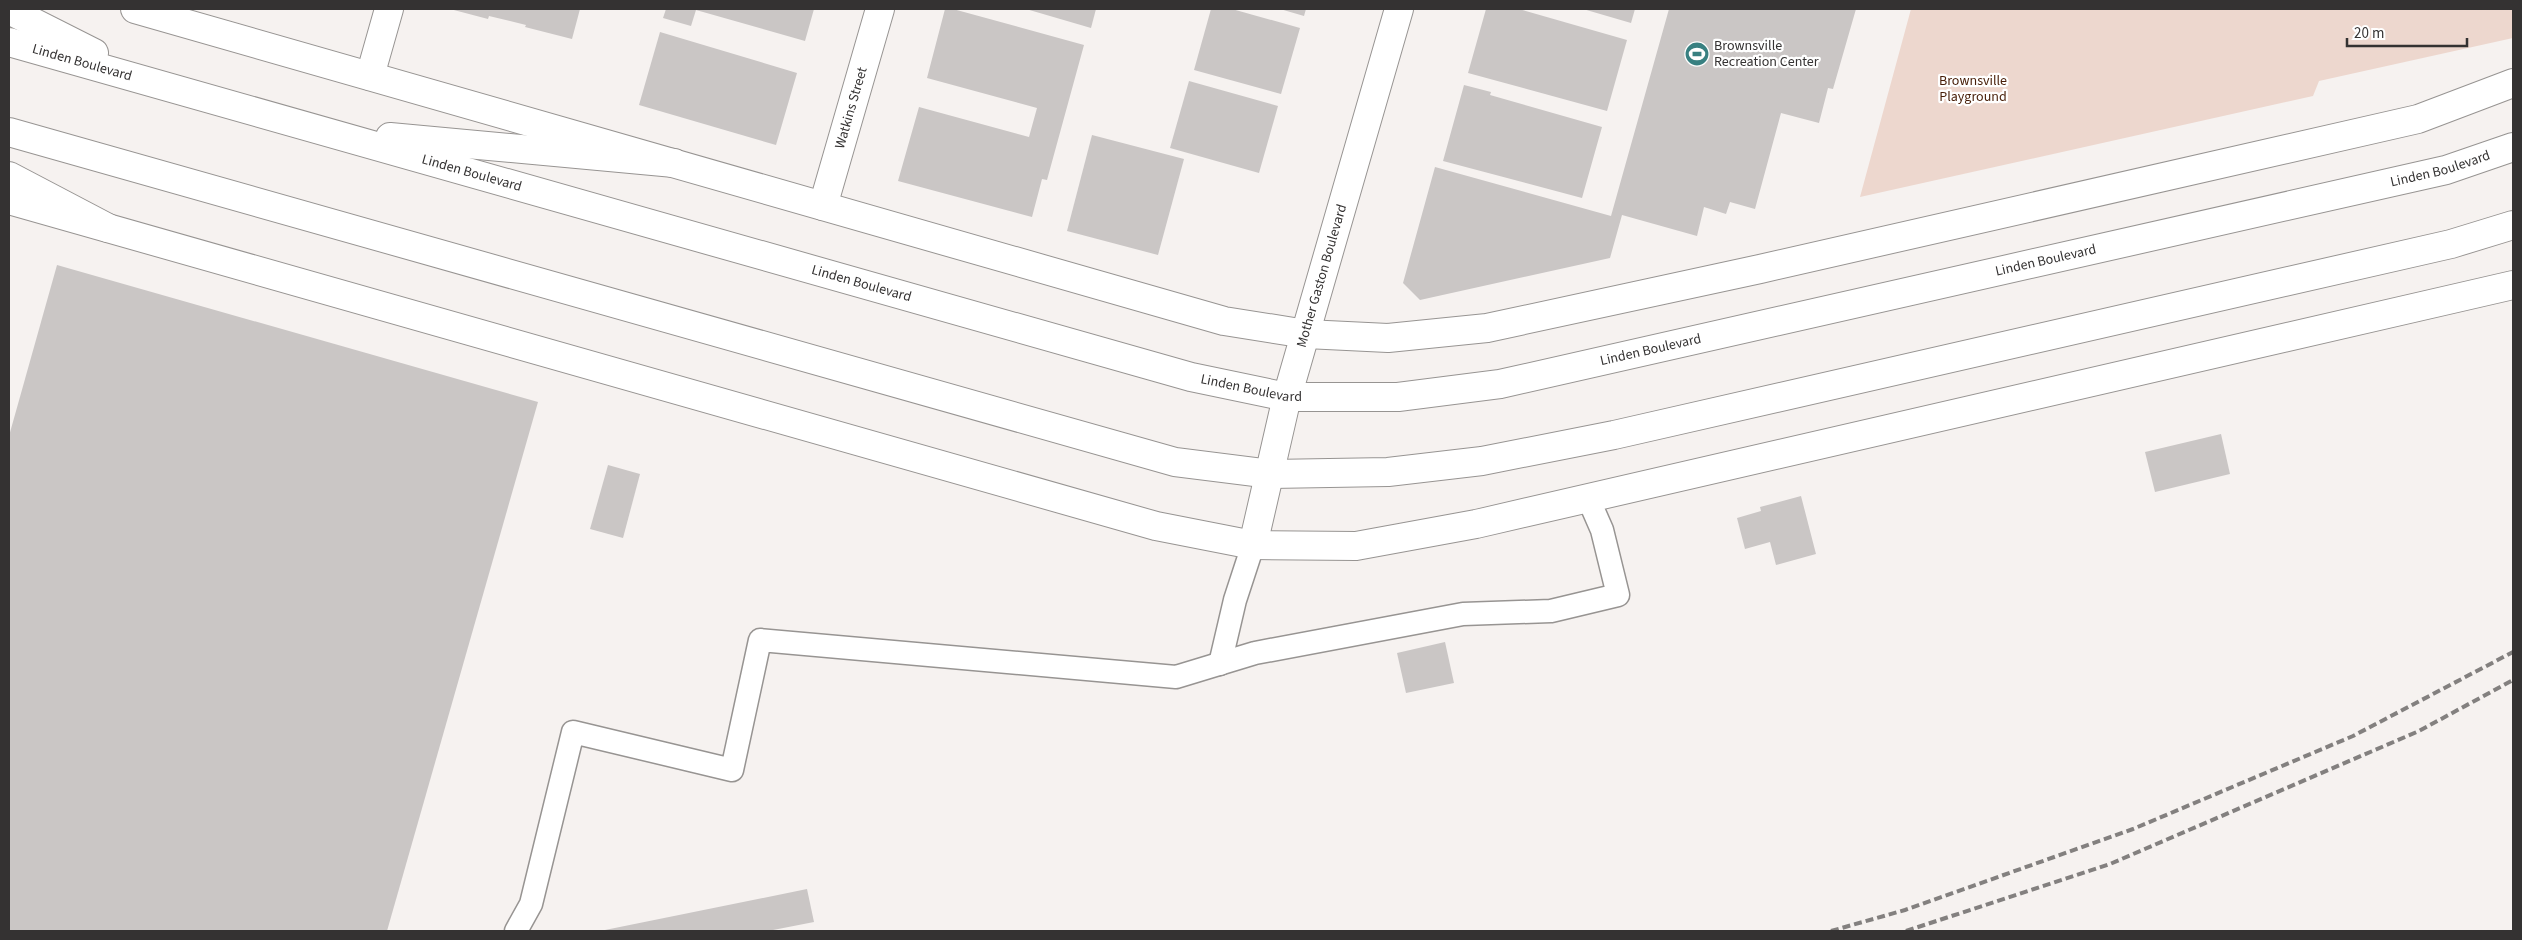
<svg xmlns="http://www.w3.org/2000/svg" width="2522" height="940" font-family="'Source Sans 3',sans-serif">
	<rect width="100%" height="100%" fill="#f6f2f0"/>
	<polygon fill="#edd7ce" points="1911,9 2513,9 2513,38 2319,81 2313,96 1860,197"/>
	<g fill="#cac6c5">
		<polygon points="450,9 580,9 572,39 525,27 526,25 489,16 488,19"/>
		<polygon points="666,9 814,9 805,41 696,10 691,26 663,18"/>
		<polygon points="945,9 953,9 1084,45 1047,180 1042,179 1032,217 898,181 919,107 1029,137 1037,108 927,78"/>
		<polygon points="1026,9 1096,9 1091,28"/>
		<polygon points="1211,9 1232,9 1300,28 1281,94 1194,70"/>
		<polygon points="1280,9 1306,9 1304,16"/>
		<polygon points="1486,9 1519,9 1627,40 1607,111 1468,73"/>
		<polygon points="1583,9 1635,9 1631,23"/>
		<polygon points="1669,9 1856,9 1833,89 1828,88 1819,123 1781,113 1755,209 1730,202 1726,214 1704,207 1697,236 1622,215 1610,258 1420,300 1403,283 1435,167 1611,216"/>
		<polygon points="660,32 797,73 776,145 639,105"/>
		<polygon points="1189,81 1278,106 1259,173 1170,148"/>
		<polygon points="1464,85 1491,92 1490,95 1602,127 1582,198 1443,161"/>
		<polygon points="1092,135 1184,159 1158,255 1067,231"/>
		<polygon points="57,265 538,402 387,931 9,931 9,436"/>
		<polygon points="2221,434 2230,474 2155,492 2145,452"/>
		<polygon points="608,465 640,474 623,538 590,529"/>
		<polygon points="1801,496 1816,554 1776,565 1770,542 1745,549 1737,518 1761,511 1760,507"/>
		<polygon points="1445,642 1454,683 1406,693 1397,653"/>
		<polygon points="807,889 814,922 768,931 600,931"/>
	</g>
	<g fill="none" stroke-linecap="round" stroke-linejoin="round">
		<defs>
			<g id="service">
				<polyline points="1220,664 1235,600 1253,545"/>
				<polyline points="516,931 531,904 573,732 732,770 760,640 1176,677 1255,653 1463,614 1551,611 1618,595 1602,530 1588,498"/>
			</g>
			<g id="minor">
				<polyline points="370,76 389,9"/>
				<path id="s1" d="M823,206L880,9"/>
				<path id="s2" d="M1253,545L1287,397L1399,9"/>
			</g>
			<g id="tertiary">
				<polyline points="135,9 1224,321 1306,334 1388,338 1487,328 1760,269 2418,119 2513,83"/>
				<polyline points="9,200 1156,526 1253,545 1356,546 1476,524 2513,285"/>
			</g>
			<g id="trunk">
				<polyline points="9,10 94,53"/>
				<path id="s3" d="M9,42L1191,377L1287,397H1398L1500,384L2446,170L2513,147"/>
				<polyline points="9,132 1175,462 1271,474 1388,472 1482,461 1614,435 2451,244 2513,225"/>
				<polyline points="390,137 674,163"/>
				<polyline points="9,176 108,228"/>
			</g>
		</defs>
		<use href="#service" stroke="#979492" stroke-width="25"/>
		<use href="#minor" stroke="#979492" stroke-width="30"/>
		<use href="#tertiary" stroke="#979492" stroke-width="30"/>
		<use href="#trunk" stroke="#979492" stroke-width="30"/>
		<use href="#service" stroke="#fff" stroke-width="22"/>
		<use href="#minor" stroke="#fff" stroke-width="28"/>
		<use href="#tertiary" stroke="#fff" stroke-width="28"/>
		<use href="#trunk" stroke="#fff" stroke-width="28"/>
		<g stroke="#83807f" stroke-width="4" stroke-dasharray="8 4" stroke-linecap="butt">
			<polyline points="1831,931 1905,910 2133,829 2353,736 2513,652"/>
			<polyline points="1906,931 2110,864 2419,731 2513,680"/>
		</g>
	</g>
	<defs>
		<symbol id="stadium-disc" viewBox="-11 -11 22 22"><circle r="9.5" fill="#388081" stroke="#fff"/><path d="M0-5a6.5 5 0 1 0 0 10a6.5 5 0 1 0 0-10ZM-3.5-1.8h7v3.6h-7Z" fill="#fff"/></symbol>
	</defs>
	<g fill-rule="evenodd">
		<use href="#stadium-disc" x="1683" y="40" width="28" height="28"/>
	</g>
	<g text-anchor="middle" dominant-baseline="central" stroke-width="4.5" stroke-linejoin="round" paint-order="stroke">
		<g font-size="14" fill="#343232" stroke="#fff" text-anchor="start">
			<text x="1714" y="46">Brownsville<tspan x="1714" dy="16">Recreation Center</tspan></text>
		</g>
		<g font-size="14" fill="#343232" stroke="#fff">
			<text stroke="none"><textPath href="#s3" startOffset="76">Linden Boulevard</textPath></text>
			<text stroke="none"><textPath href="#s1" startOffset="102">Watkins Street</textPath></text>
			<text stroke="none"><textPath href="#s3" startOffset="2505">Linden Boulevard</textPath></text>
			<text stroke="none"><textPath href="#s3" startOffset="481">Linden Boulevard</textPath></text>
			<text stroke="none"><textPath href="#s3" startOffset="2100">Linden Boulevard</textPath></text>
			<text stroke="none"><textPath href="#s2" startOffset="278">Mother Gaston Boulevard</textPath></text>
			<text stroke="none"><textPath href="#s3" startOffset="886">Linden Boulevard</textPath></text>
			<text stroke="none"><textPath href="#s3" startOffset="1695">Linden Boulevard</textPath></text>
			<text stroke="none"><textPath href="#s3" startOffset="1290">Linden Boulevard</textPath></text>
		</g>
		<g font-size="14" fill="#471e08" stroke="#fff">
			<text x="1973" y="81">Brownsville<tspan x="1973" dy="16">Playground</tspan></text>
		</g>
	</g>
	<rect width="2522" height="940" fill="none" stroke="#343232" stroke-width="20"/>
	<path d="M2347 38v8h120v-8" fill="none" stroke="#343232" stroke-width="2.5"/>
	<text x="2354" y="38" font-size="15" fill="#343232" stroke="#ffffff" stroke-width="4" paint-order="stroke">20 m</text>
</svg>
